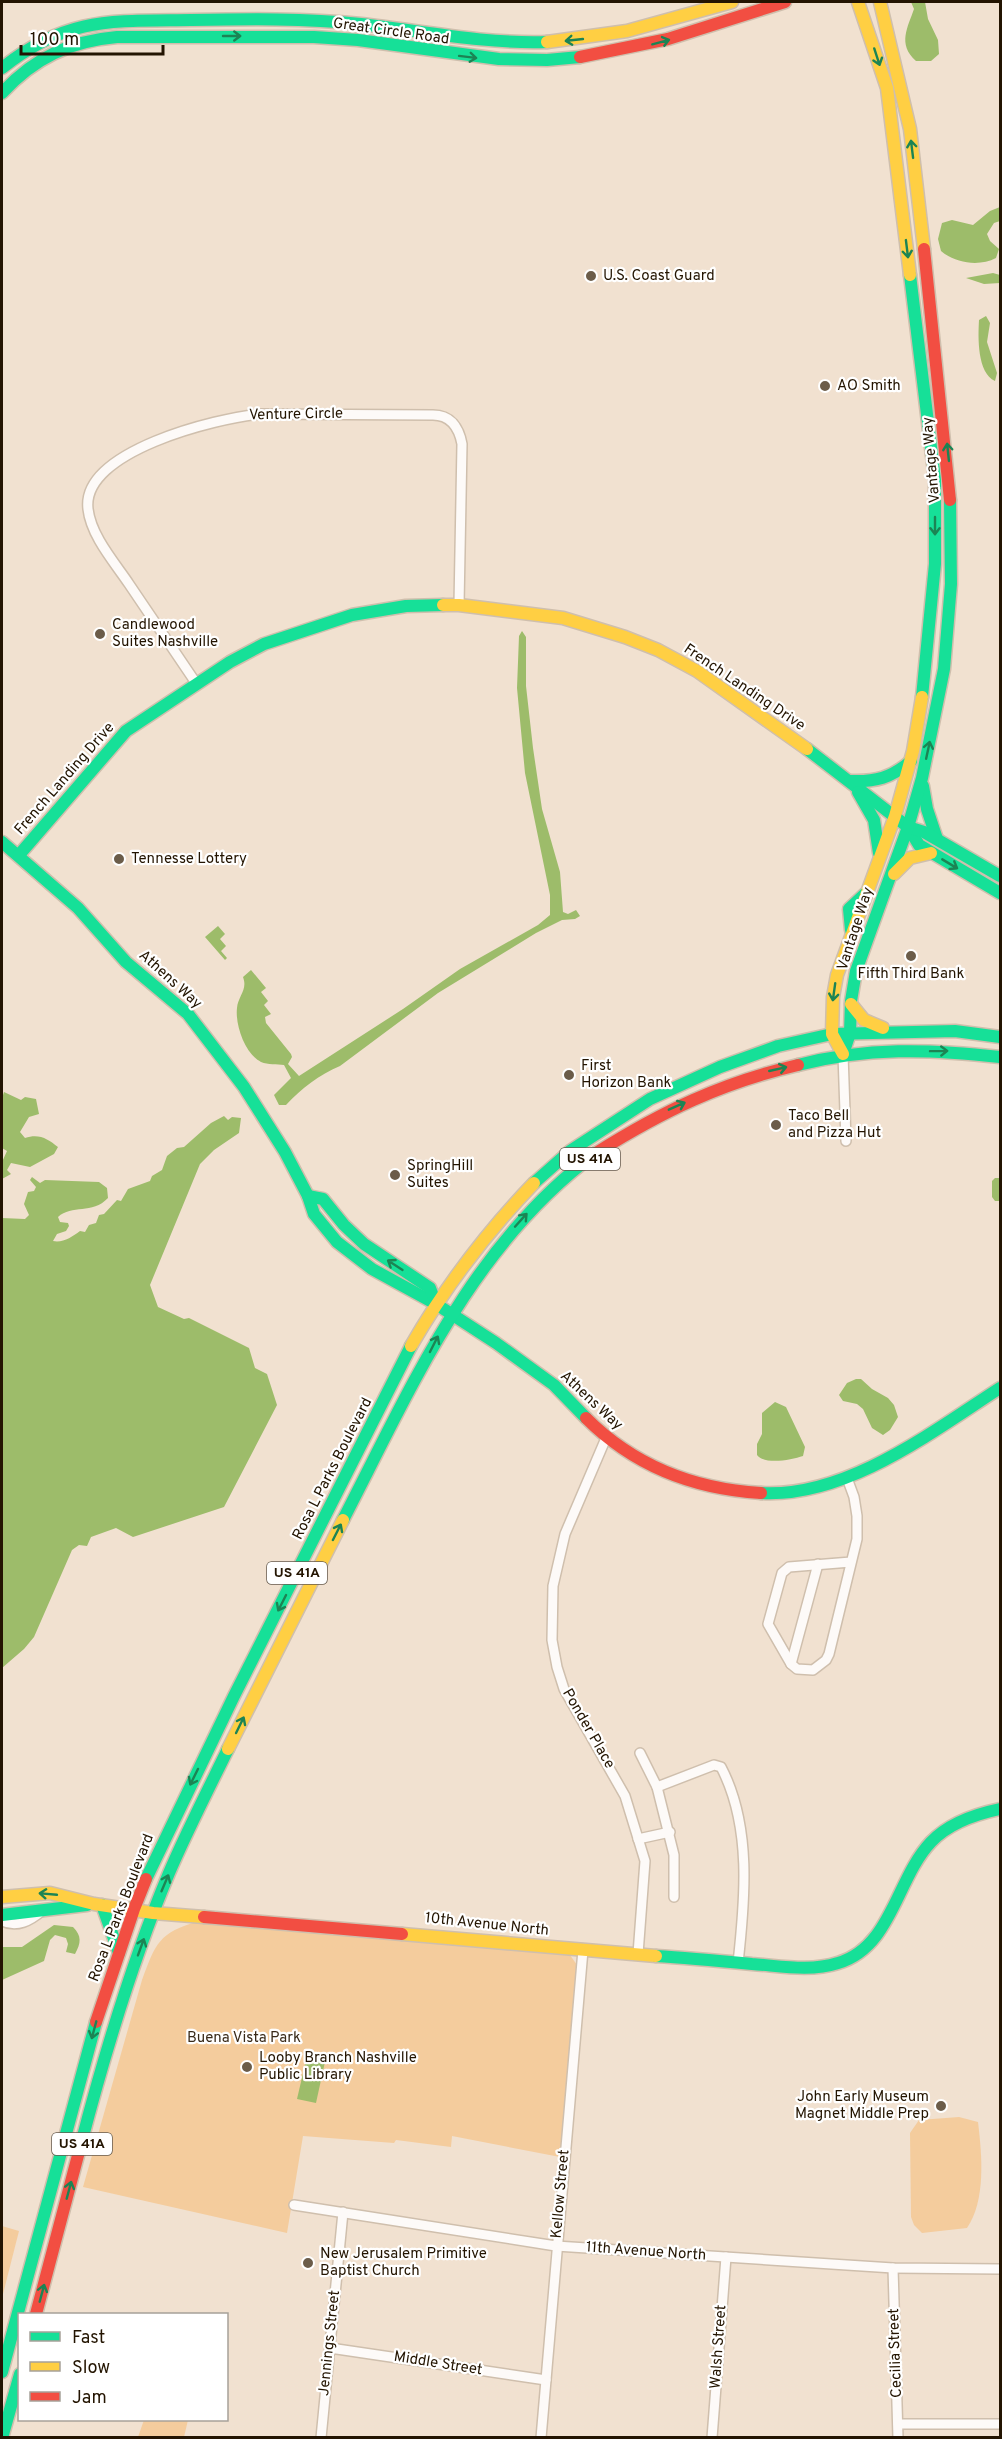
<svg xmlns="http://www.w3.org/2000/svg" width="1002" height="2439" font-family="Overpass,sans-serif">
	<rect width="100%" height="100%" fill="#f1e1d0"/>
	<g fill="#f4cc9d">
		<path d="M199,1921L570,1955L577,1965L576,1978L560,2157L452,2136L451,2147L396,2140L394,2143L303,2136L287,2233L83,2187L142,1980C156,1943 158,1933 199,1921Z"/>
		<path d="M959,2117L978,2122C982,2155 986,2200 967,2228L922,2233L914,2225L911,2217L910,2133L919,2120Z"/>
		<polygon points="2,2226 19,2231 2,2298"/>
		<polygon points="144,2420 188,2420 184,2437 138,2437"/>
	</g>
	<g fill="#9dbc6a">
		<path d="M911,2H925L928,19L938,40L939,54L931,61H916C897,44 908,27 914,9Z"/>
		<path d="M1000,207V221L994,223L987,234L990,241L999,249L996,258C979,267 955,263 941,251L938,239L942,223L952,220L973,225L990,211Z"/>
		<polygon points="993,273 1000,275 1000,283 984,284 966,278"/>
		<path d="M986,316L990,323L987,342L997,373L995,381C977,373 978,337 979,320Z"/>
		<path d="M522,631L526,637V686L533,748L542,809L560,872L563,912L568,914L576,910L580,916L575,919L562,920L536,933L438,993L340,1066C319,1075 302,1088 286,1105H279L274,1095L291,1078L284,1065C277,1064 268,1065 261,1062C245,1054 235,1025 237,1008C238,996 248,990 243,977L251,970L266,988L261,992L268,1001L264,1005L271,1014L265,1017L266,1023L291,1054L292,1057L288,1064L299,1076L403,1009L460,969L538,925L550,915V895L525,773L517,688L519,636Z"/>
		<polygon points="218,926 225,934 220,939 226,946 221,951 227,958 225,960 205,937"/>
		<path d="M4,1092L21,1100L25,1097L36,1099L39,1114L29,1117L20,1132L25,1138C39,1133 48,1139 58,1147L54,1154L30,1167L11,1163L7,1170L11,1174L2,1179V1162L7,1151L2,1148V1098Z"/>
		<path d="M224,1116L228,1120L232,1117L241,1118L239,1133L214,1150L200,1164L150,1285L158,1307L184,1319L189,1318L249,1348L255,1368L267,1374L277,1405L224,1507L133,1537L116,1528L91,1537L87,1546L79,1545L72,1550L34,1637L24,1649L2,1668V1218L25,1219L29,1215L24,1204L28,1192L34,1191L36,1187L30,1180L32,1177L40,1183L45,1180L99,1182L107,1188L108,1198C92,1215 72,1204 58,1217L60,1222L68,1223L69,1226L66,1231L57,1234L53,1241C63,1243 72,1237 80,1231L85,1232L89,1225L96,1223L99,1215L104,1214L117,1200L121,1201L128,1189L150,1181L152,1176L162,1170L167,1156L177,1148L184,1147L211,1123Z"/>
		<polygon points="995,1178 1000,1178 1000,1201 995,1201 992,1197 992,1181"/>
		<polygon points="856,1379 861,1379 872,1389 888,1398 894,1405 898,1417 890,1430 883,1435 872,1428 863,1409 857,1404 843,1401 839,1395 847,1383"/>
		<path d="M775,1402L786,1407L805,1447L803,1456C791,1460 765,1465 757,1455V1444L762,1434V1413Z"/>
		<path d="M54,1925L73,1927C82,1936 81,1943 75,1954L66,1952L68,1944L66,1938L55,1935L50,1940L44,1961L2,1980V1947H22Z"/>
		<polygon points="308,2052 326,2057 316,2103 297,2099"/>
	</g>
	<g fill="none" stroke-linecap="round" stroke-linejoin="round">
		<defs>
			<g id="street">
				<path d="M196,683C174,650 151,617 129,584C115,563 91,536 88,509C81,451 217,418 260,414L433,415C451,415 459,428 462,444L459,605"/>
				<polyline points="843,1054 846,1141"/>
				<polyline points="606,1438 565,1534 553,1586 552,1640 557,1667 564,1689 625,1796 645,1861 638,1954"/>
				<polyline points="847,1478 854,1497 857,1516 857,1539 829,1654 826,1660 813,1670 797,1669 791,1664 768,1624 782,1573 789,1567 851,1562"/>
				<polyline points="791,1664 818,1564"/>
				<path d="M640,1753L657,1787L714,1765L721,1767C752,1826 745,1900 738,1963"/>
				<polyline points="657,1787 674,1855 674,1897"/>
				<polyline points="638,1839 670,1832"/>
				<path d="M2,1921C17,1928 30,1921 43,1910"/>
				<polyline points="294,2205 556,2246 893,2268 1000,2269"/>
				<polyline points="893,2268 898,2438"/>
				<polyline points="330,2348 546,2380"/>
				<polyline points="898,2424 1000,2424"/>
				<polyline points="321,2438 343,2212"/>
				<polyline points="541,2438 583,1950"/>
				<polyline points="712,2438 726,2257"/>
			</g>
			<g id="fast">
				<path d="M2,68C67,16 113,21 191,20C248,19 304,18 361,24C423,31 483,44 547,42"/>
				<path d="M2,93C34,58 70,41 117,37H314L358,40L499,59L547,60L580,57"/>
				<polyline points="910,275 935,480 935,564 922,697"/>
				<polyline points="807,749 908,827 919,845 1000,893"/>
				<path d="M850,781C876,782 891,778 911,761"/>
				<polyline points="923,786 927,809 937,839"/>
				<polyline points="858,792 874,820 879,853"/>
				<polyline points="908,827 924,832 1000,876"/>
				<polyline points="2,842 78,908 126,962 188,1014 244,1087 285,1152 308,1196 314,1214 337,1242 372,1269 436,1304 496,1343 554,1385 586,1418"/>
				<polyline points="19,855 126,731 230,662 264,644 352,615 406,606 443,605"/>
				<polyline points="851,930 849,909 865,894"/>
				<polyline points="843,1054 850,1033 851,1001 856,971 908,827 922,778 944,669 951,584 950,500"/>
				<path d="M798,1065C867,1047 929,1049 1000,1057"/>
				<polyline points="534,1183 570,1151 650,1099 720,1067 778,1046 832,1034 955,1031 1000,1037"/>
				<polyline points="308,1196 323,1199 344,1225 364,1244 430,1288 436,1304"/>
				<path d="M761,1493C846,1498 932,1432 1000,1388"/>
				<path d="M343,1520C411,1388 472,1244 596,1153"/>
				<polyline points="146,1879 234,1696 411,1346"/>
				<polyline points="102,1905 119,1953"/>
				<polyline points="2,1915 87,1905"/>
				<path d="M656,1956C688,1958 720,1961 752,1964C781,1966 810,1972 838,1963C892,1947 896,1879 931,1842C948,1824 976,1814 1000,1809"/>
				<path d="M81,2144C105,2052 132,1961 169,1873C187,1831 208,1790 228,1749"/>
				<polyline points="2,2372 96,2022"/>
				<polyline points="2,2438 20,2374"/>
			</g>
			<g id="slow">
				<polyline points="858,2 887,88 910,275"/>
				<polyline points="880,2 910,129 924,249"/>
				<polyline points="547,42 627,31 732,2"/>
				<polyline points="443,605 459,605 563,618 625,637 658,650 697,671 807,749"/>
				<polyline points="894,874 910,858 931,853"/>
				<polyline points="851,1004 864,1020 883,1028"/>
				<polyline points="843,1054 832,1034 833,997 837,975 895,816 913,751 922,697"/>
				<path d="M411,1346C445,1287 487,1232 534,1183"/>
				<polyline points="228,1749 343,1520"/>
				<polyline points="2,1897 50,1893 94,1904 153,1913 204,1917"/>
				<polyline points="402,1934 656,1956"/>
			</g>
			<g id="jam">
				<polyline points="580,57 668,39 785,2"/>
				<polyline points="924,249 950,500"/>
				<path d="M596,1153C663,1111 721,1083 798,1065"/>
				<path d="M586,1418C634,1466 694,1489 761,1493"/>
				<polyline points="204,1917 402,1934"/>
				<polyline points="96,2022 134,1909 146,1879"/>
				<polyline points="36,2314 81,2144"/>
			</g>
		</defs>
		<use href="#street" stroke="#cfbfad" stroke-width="12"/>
		<use href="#fast" stroke="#cfbfad" stroke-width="15"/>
		<use href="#slow" stroke="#cfbfad" stroke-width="15"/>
		<use href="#jam" stroke="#cfbfad" stroke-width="15"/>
		<use href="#street" stroke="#fdfaf8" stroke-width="9"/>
		<use href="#fast" stroke="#16e098" stroke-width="12"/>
		<use href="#slow" stroke="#ffcf43" stroke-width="12"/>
		<use href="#jam" stroke="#f24e42" stroke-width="12"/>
	</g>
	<defs><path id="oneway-shaft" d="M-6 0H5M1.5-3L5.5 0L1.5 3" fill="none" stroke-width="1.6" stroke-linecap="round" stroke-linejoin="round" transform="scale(1.5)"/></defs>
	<g stroke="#1c8454">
		<use href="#oneway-shaft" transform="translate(232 36)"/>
		<use href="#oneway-shaft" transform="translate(574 40) rotate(174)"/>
		<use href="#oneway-shaft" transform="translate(661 42) rotate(-15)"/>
		<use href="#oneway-shaft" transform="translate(468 57) rotate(7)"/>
		<use href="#oneway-shaft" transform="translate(877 57) rotate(72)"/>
		<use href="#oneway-shaft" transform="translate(912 149) rotate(-97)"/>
		<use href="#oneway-shaft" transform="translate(907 249) rotate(83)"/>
		<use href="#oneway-shaft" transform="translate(948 452) rotate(-96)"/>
		<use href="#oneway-shaft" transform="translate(935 526) rotate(90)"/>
		<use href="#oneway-shaft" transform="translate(928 750) rotate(-78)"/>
		<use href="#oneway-shaft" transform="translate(950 864) rotate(31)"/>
		<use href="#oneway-shaft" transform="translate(834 992) rotate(98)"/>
		<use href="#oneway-shaft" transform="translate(939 1051) rotate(-1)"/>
		<use href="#oneway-shaft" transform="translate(778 1069) rotate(-13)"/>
		<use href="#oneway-shaft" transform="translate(677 1106) rotate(-24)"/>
		<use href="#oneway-shaft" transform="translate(521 1220) rotate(-48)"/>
		<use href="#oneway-shaft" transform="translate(395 1265) rotate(-147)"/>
		<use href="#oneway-shaft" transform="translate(434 1344) rotate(-63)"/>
		<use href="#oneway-shaft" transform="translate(337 1532) rotate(-63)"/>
		<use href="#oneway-shaft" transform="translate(282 1603) rotate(117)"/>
		<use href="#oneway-shaft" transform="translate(240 1725) rotate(-64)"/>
		<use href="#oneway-shaft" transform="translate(194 1777) rotate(116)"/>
		<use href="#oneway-shaft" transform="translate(165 1883) rotate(-67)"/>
		<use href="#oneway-shaft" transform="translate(48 1894) rotate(-175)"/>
		<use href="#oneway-shaft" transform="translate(141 1947) rotate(-70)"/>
		<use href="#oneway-shaft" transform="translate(94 2030) rotate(105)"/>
		<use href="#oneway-shaft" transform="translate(69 2190) rotate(-75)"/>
		<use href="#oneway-shaft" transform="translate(42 2293) rotate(-75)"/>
	</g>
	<g fill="#6b5c49" stroke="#fff" stroke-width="2">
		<circle cx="591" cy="276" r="6"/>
		<circle cx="825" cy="386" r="6"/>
		<circle cx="100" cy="634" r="6"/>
		<circle cx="119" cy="859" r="6"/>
		<circle cx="911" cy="956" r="6"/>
		<circle cx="569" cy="1075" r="6"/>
		<circle cx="776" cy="1125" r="6"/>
		<circle cx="395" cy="1175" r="6"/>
		<circle cx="247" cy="2067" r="6"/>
		<circle cx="941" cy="2106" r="6"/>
		<circle cx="308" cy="2263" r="6"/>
	</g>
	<g text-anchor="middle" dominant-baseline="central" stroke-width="4.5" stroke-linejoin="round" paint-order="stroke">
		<g fill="#fff" stroke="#655a4d" stroke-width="1.5">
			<rect x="560" y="1148" width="60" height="22" rx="4.5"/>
			<rect x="267" y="1562" width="60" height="22" rx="4.5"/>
			<rect x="52" y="2133" width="60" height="22" rx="4.5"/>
		</g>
		<g font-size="14" font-weight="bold" fill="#231401">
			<text x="590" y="1159">US 41A</text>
			<text x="297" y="1573">US 41A</text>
			<text x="82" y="2144">US 41A</text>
		</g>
		<g font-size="15" fill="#231401" stroke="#fff">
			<text transform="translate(391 32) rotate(8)">Great Circle Road</text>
			<text transform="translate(296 415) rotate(-1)">Venture Circle</text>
			<text transform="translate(932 460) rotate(-95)">Vantage Way</text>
			<text transform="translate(744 688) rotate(34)">French Landing Drive</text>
			<text transform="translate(65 779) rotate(-49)">French Landing Drive</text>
			<text transform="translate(856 929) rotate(-72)">Vantage Way</text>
			<text transform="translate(170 980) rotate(42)">Athens Way</text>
			<text transform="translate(591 1401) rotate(43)">Athens Way</text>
			<text transform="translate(333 1469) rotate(-63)">Rosa L Parks Boulevard</text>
			<text transform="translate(588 1729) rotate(60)">Ponder Place</text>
			<text transform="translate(122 1908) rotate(-69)">Rosa L Parks Boulevard</text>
			<text transform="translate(487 1925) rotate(6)">10th Avenue North</text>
			<text transform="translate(561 2194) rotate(-85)">Kellow Street</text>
			<text transform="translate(646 2252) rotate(4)">11th Avenue North</text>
			<text transform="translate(330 2343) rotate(-84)">Jennings Street</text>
			<text transform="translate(719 2347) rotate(-86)">Walsh Street</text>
			<text transform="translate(896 2353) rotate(-92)">Cecilia Street</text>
			<text transform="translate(438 2364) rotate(9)">Middle Street</text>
		</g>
		<g font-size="15" fill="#231401" stroke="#fff" text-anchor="start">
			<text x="603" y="276">U.S. Coast Guard</text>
			<text x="837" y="386">AO Smith</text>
			<text x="112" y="625">Candlewood<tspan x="112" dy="17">Suites Nashville</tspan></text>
			<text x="131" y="859">Tennesse Lottery</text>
			<text x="911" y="974" text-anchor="middle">Fifth Third Bank</text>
			<text x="581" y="1066">First<tspan x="581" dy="17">Horizon Bank</tspan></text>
			<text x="788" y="1116">Taco Bell<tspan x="788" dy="17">and Pizza Hut</tspan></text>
			<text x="407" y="1166">SpringHill<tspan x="407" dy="17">Suites</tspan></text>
			<text x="259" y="2058">Looby Branch Nashville<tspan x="259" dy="17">Public Library</tspan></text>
			<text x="929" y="2097" text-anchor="end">John Early Museum<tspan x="929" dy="17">Magnet Middle Prep</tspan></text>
			<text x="320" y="2254">New Jerusalem Primitive<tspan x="320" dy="17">Baptist Church</tspan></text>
		</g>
		<g font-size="15" fill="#392a19" stroke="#fff">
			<text x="244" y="2038">Buena Vista Park</text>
		</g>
	</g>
	<rect width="1002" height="2439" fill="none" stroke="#231401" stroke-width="6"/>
	<rect x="18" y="2313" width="210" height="108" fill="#ffffff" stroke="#a7a199" stroke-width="1.5"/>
	<rect x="30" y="2332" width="30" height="9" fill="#16e098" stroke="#a7a199" stroke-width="1.5"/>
	<text x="72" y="2343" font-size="18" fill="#231401">Fast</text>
	<rect x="30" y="2362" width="30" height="9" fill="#ffcf43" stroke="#a7a199" stroke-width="1.5"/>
	<text x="72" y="2373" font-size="18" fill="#231401">Slow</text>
	<rect x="30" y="2392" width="30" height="9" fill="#f24e42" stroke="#a7a199" stroke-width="1.5"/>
	<text x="72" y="2403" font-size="18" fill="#231401">Jam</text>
	<path d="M21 45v9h142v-9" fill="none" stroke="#231401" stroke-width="3"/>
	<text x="30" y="45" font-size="18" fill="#231401" stroke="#ffffff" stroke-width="4.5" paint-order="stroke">100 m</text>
</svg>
